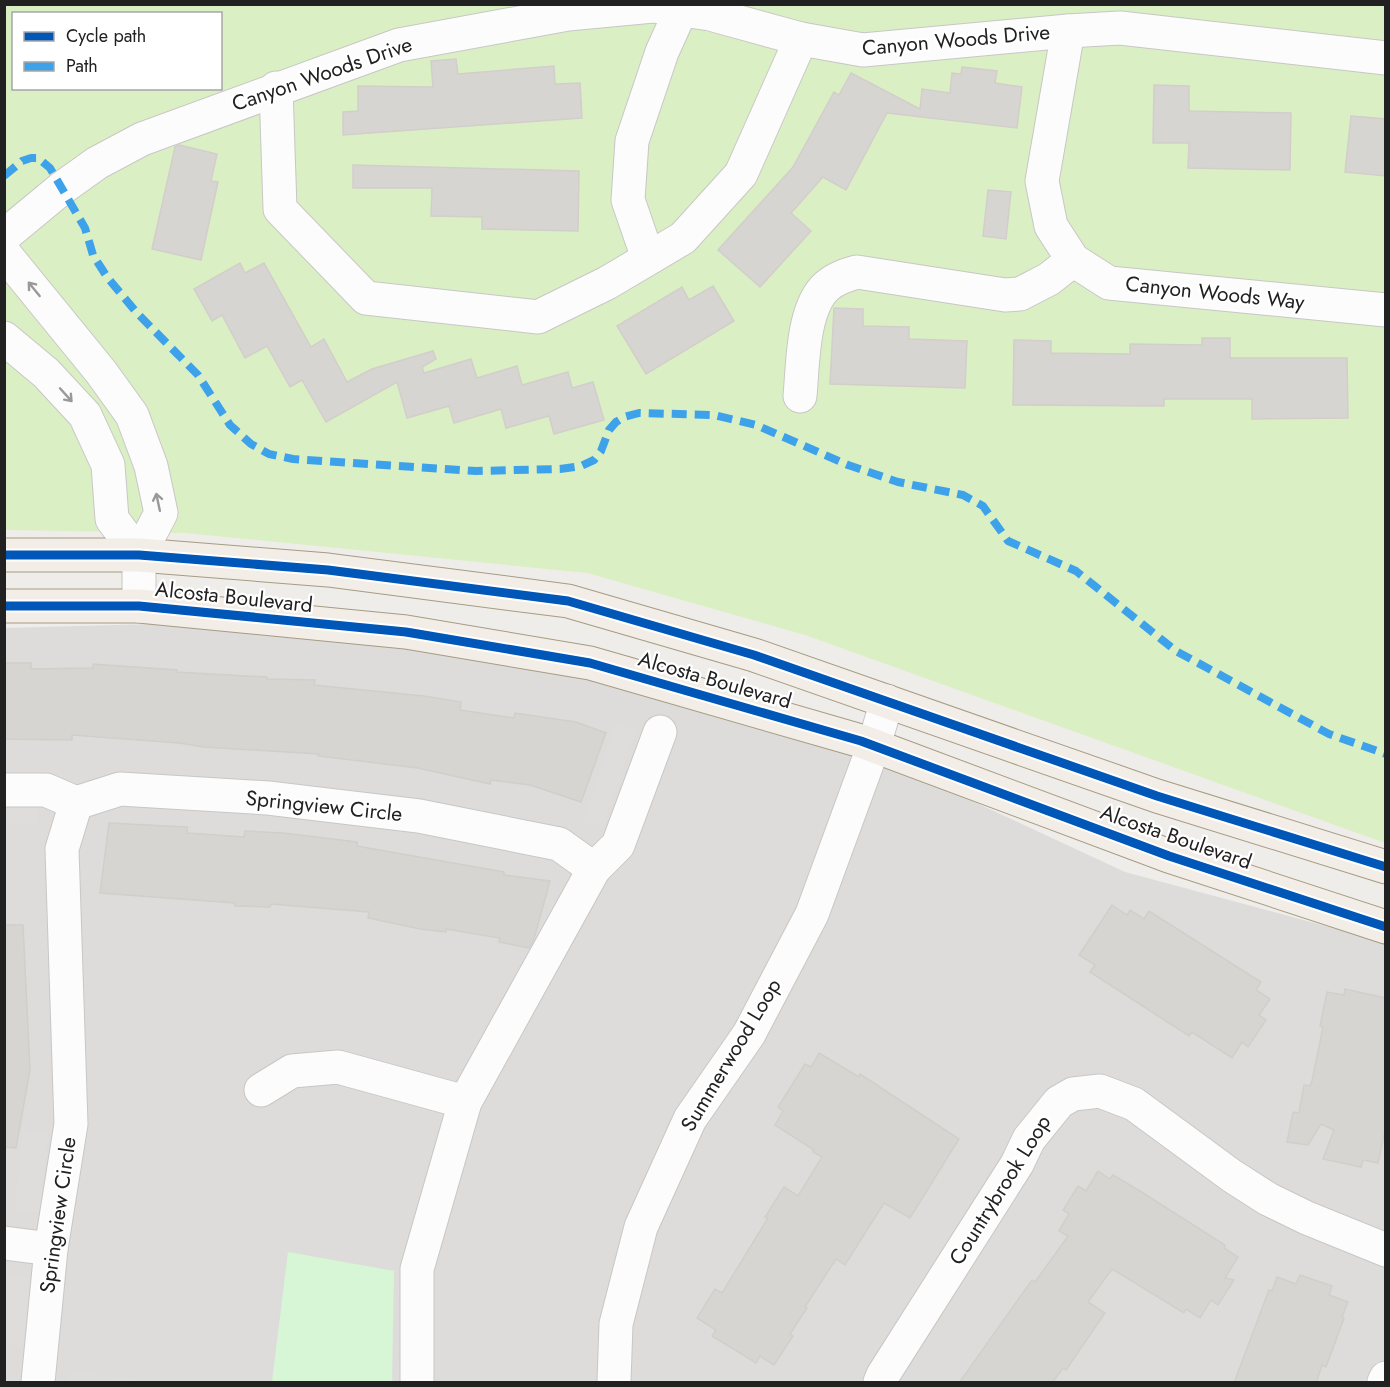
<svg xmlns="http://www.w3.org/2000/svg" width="1390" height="1387" font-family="Jost,sans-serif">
	<rect width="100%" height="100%" fill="#efede9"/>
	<polygon fill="#dedcda" points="335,619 587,645 843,741 1125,872 1385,942 1385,1382 5,1382 4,628"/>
	<path fill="#dbefc5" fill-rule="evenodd" d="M5,5H1385V843L805,635L587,573L185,533L5,530ZM14,14H220V88H14Z"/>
	<polygon fill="#d6f6d6" points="288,1252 394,1271 392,1382 272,1382"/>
	<g fill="#dedddb">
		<polygon points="616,723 636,732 603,827 583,821"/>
		<polygon points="4,801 38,801 38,825 5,825"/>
		<polygon points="22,1129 48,1133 40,1212 15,1211"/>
		<polygon points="8,1275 31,1278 22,1347 5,1344 4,1301"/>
		<polygon points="69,1371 139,1379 138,1382 68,1382"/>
	</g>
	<g fill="#d7d5d2" stroke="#d2ceca" stroke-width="1.5">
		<polygon points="456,59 458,74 554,66 555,84 580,83 582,118 343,135 343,112 358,111 358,86 433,87 431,61"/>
		<polygon points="962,67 997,71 995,83 1022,87 1017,128 887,113 846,190 823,177 791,213 811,231 760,287 718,250 793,167 834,92 839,95 851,73 920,109 922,89 950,93 952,73 961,74"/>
		<polygon points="1154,85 1189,86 1189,111 1291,113 1290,170 1188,168 1189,143 1153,143"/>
		<polygon points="1351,116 1386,119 1386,176 1345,172"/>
		<polygon points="179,145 217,154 211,181 218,182 201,260 152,249 175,147"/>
		<polygon points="353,165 579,171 578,231 482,229 482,217 431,216 432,188 353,188"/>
		<polygon points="988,190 1011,192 1006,239 983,236"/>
		<polygon points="240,263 245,273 264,263 311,347 324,339 347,382 372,369 433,351 436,359 422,367 424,373 471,359 477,378 517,366 522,385 568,372 572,388 593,382 604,420 554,434 549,416 506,428 501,409 454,423 449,406 407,418 397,382 326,422 302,380 290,387 267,346 245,358 222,315 212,321 194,289"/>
		<polygon points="713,286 734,321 646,374 617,326 682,287 689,300"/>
		<polygon points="834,308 863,309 863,326 909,327 909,339 967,341 965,388 830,384"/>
		<polygon points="1202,338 1230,338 1230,358 1347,358 1348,418 1252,419 1252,399 1164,399 1164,406 1013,405 1014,340 1051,341 1051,353 1130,354 1130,344 1202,345"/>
		<polygon points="4,663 31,663 31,669 93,668 93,664 177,670 176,672 267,677 267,679 315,680 314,685 424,696 461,702 460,710 514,718 515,713 576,722 606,733 581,802 530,785 491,780 490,784 418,768 318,756 319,754 204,747 179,743 72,735 72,740 4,739"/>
		<polygon points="109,823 187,827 187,833 244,837 245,831 283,833 357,842 357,846 476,867 504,872 504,875 550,881 534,939 529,948 499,942 500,938 446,929 446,932 420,929 368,918 369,912 271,904 270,907 235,906 235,903 100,893"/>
		<polygon points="1112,905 1127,915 1130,910 1144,919 1149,911 1261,982 1256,990 1270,999 1259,1015 1266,1020 1248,1047 1242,1042 1232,1058 1192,1032 1189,1036 1090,972 1095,965 1079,955"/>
		<polygon points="4,925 23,925 30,1070 16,1148 4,1147"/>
		<polygon points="1345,989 1386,998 1386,1126 1378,1163 1363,1160 1361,1167 1323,1159 1334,1130 1321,1124 1308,1145 1287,1142 1293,1112 1299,1113 1304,1085 1310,1086 1312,1081 1323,1027 1320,1026 1327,992 1344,995"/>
		<polygon points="819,1053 859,1077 860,1074 959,1139 910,1218 884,1203 845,1265 836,1259 805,1307 807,1308 790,1334 793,1336 774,1365 760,1356 756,1363 712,1336 716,1330 697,1318 715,1289 722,1293 768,1218 765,1217 784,1187 798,1196 822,1157 813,1152 814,1150 775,1125 783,1111 778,1107 805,1064 811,1067"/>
		<polygon points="1098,1171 1110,1179 1113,1175 1140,1191 1225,1245 1224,1248 1238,1257 1225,1278 1234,1280 1218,1305 1211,1300 1200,1318 1186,1309 1184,1313 1112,1269 1088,1302 1105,1313 1066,1370 1063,1368 1052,1383 959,1383 1032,1280 1035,1282 1068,1236 1059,1231 1069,1214 1063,1210 1078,1186 1086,1191"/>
		<polygon points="1300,1275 1332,1286 1329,1295 1348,1302 1342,1317 1344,1318 1326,1367 1322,1365 1316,1383 1234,1383 1269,1290 1272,1291 1277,1277 1296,1284"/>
	</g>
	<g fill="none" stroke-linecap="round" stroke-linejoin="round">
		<defs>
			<g id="minor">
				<polyline points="1068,31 1042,181 1051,226 1073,260 1109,283 1386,310"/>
				<polyline points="276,88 280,209 366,298 538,317 607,283 683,238 741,174 801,39"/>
				<polyline points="4,236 62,188 97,163 142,139 399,45 568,14 653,6 710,14 801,39 863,50 1068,31 1120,28 1386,58"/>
				<polyline points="4,253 101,372 132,415 151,466 161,513 139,555 139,606"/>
				<polyline points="648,258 628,200 632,141 662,52 681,10"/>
				<polyline points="4,338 46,373 85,415 108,465 112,519 139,555"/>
				<path d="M800,396C803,365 802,308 827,286C836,278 846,275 857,272L1005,295L1020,294L1049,279L1073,260"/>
				<polyline points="4,790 46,790 76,803"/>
				<polyline points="594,869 618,845 660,732"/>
				<polyline points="261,1090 292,1071 338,1067 465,1102"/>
				<polyline points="4,1243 51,1249"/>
				<polyline points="38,1382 51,1249 71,1124 62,849 76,803 120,789 268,798 419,816 559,844 594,869 465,1102 417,1269 417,1382"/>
				<polyline points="614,1382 616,1324 641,1227 690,1119 749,1034 812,914 874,745 887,701"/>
				<polyline points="880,1382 883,1375 1017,1164 1029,1139 1059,1102 1073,1094 1100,1091 1134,1104 1232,1176 1268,1199 1307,1218 1386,1250"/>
				<polyline points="1384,1382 1386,1378"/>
			</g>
			<g id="major">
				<polyline points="4,555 139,555 328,570 568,601 754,655 1157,796 1386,867"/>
				<polyline points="4,606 139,606 406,632 590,663 861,741 1169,856 1386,927"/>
			</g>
		</defs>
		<use href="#minor" stroke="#c8c7c5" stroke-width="35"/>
		<use href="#major" stroke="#a69b85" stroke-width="35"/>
		<use href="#minor" stroke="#fdfcfc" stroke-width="33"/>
		<use href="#major" stroke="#f2ede6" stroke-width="33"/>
		<polyline stroke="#3ea2ea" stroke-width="8" stroke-dasharray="15 8" stroke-linecap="butt" points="4,176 22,161 31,158 38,158 50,168 85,228 93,255 107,277 137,313 198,375 230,425 251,444 269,454 293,459 476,471 560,469 581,466 594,460 601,451 609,430 616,422 624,417 639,413 714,415 756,425 848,465 898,482 963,495 983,506 1008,541 1076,571 1176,651 1329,734 1386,754"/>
		<defs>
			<g id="cycleway">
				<polyline points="4,555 139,555 328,570 568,601 754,655 1157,796 1386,867"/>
				<polyline points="4,606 139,606 406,632 590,663 861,741 1169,856 1386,927"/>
			</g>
		</defs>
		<use href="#cycleway" stroke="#fff" stroke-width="13"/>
		<use href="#cycleway" stroke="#0057b8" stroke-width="9"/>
	</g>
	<defs><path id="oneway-shaft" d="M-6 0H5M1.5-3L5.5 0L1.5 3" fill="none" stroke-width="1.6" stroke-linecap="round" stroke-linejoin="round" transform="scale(1.5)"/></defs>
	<g stroke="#9a9999">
		<use href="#oneway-shaft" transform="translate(34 289) rotate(-129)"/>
		<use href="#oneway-shaft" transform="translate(66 395) rotate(48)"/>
		<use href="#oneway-shaft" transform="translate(158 502) rotate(-102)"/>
	</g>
	<g text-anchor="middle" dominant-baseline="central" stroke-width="4.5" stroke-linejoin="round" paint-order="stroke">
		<g font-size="21" fill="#212121" stroke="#fff">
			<text transform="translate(956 40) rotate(-5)">Canyon Woods Drive</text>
			<text transform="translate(322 74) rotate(-19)">Canyon Woods Drive</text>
			<text transform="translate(1215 293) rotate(6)">Canyon Woods Way</text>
			<text transform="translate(234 597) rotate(6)">Alcosta Boulevard</text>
			<text transform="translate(715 680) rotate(16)">Alcosta Boulevard</text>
			<text transform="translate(324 806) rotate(6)">Springview Circle</text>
			<text transform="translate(1176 837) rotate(19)">Alcosta Boulevard</text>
			<text transform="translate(731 1055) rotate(-59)">Summerwood Loop</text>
			<text transform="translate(1000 1190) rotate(-58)">Countrybrook Loop</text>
			<text transform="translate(58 1215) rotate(-82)">Springview Circle</text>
		</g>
	</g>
	<rect width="1390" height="1387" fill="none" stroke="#212121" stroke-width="12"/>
	<rect x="12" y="12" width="210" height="78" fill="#ffffff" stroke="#a6a6a6" stroke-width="1.5"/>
	<rect x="24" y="32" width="30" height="9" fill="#0057b8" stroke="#a6a6a6" stroke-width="1.5"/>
	<text x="66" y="42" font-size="18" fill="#212121">Cycle path</text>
	<rect x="24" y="62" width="30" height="9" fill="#3ea2ea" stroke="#a6a6a6" stroke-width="1.5"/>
	<text x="66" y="72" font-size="18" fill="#212121">Path</text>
</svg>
